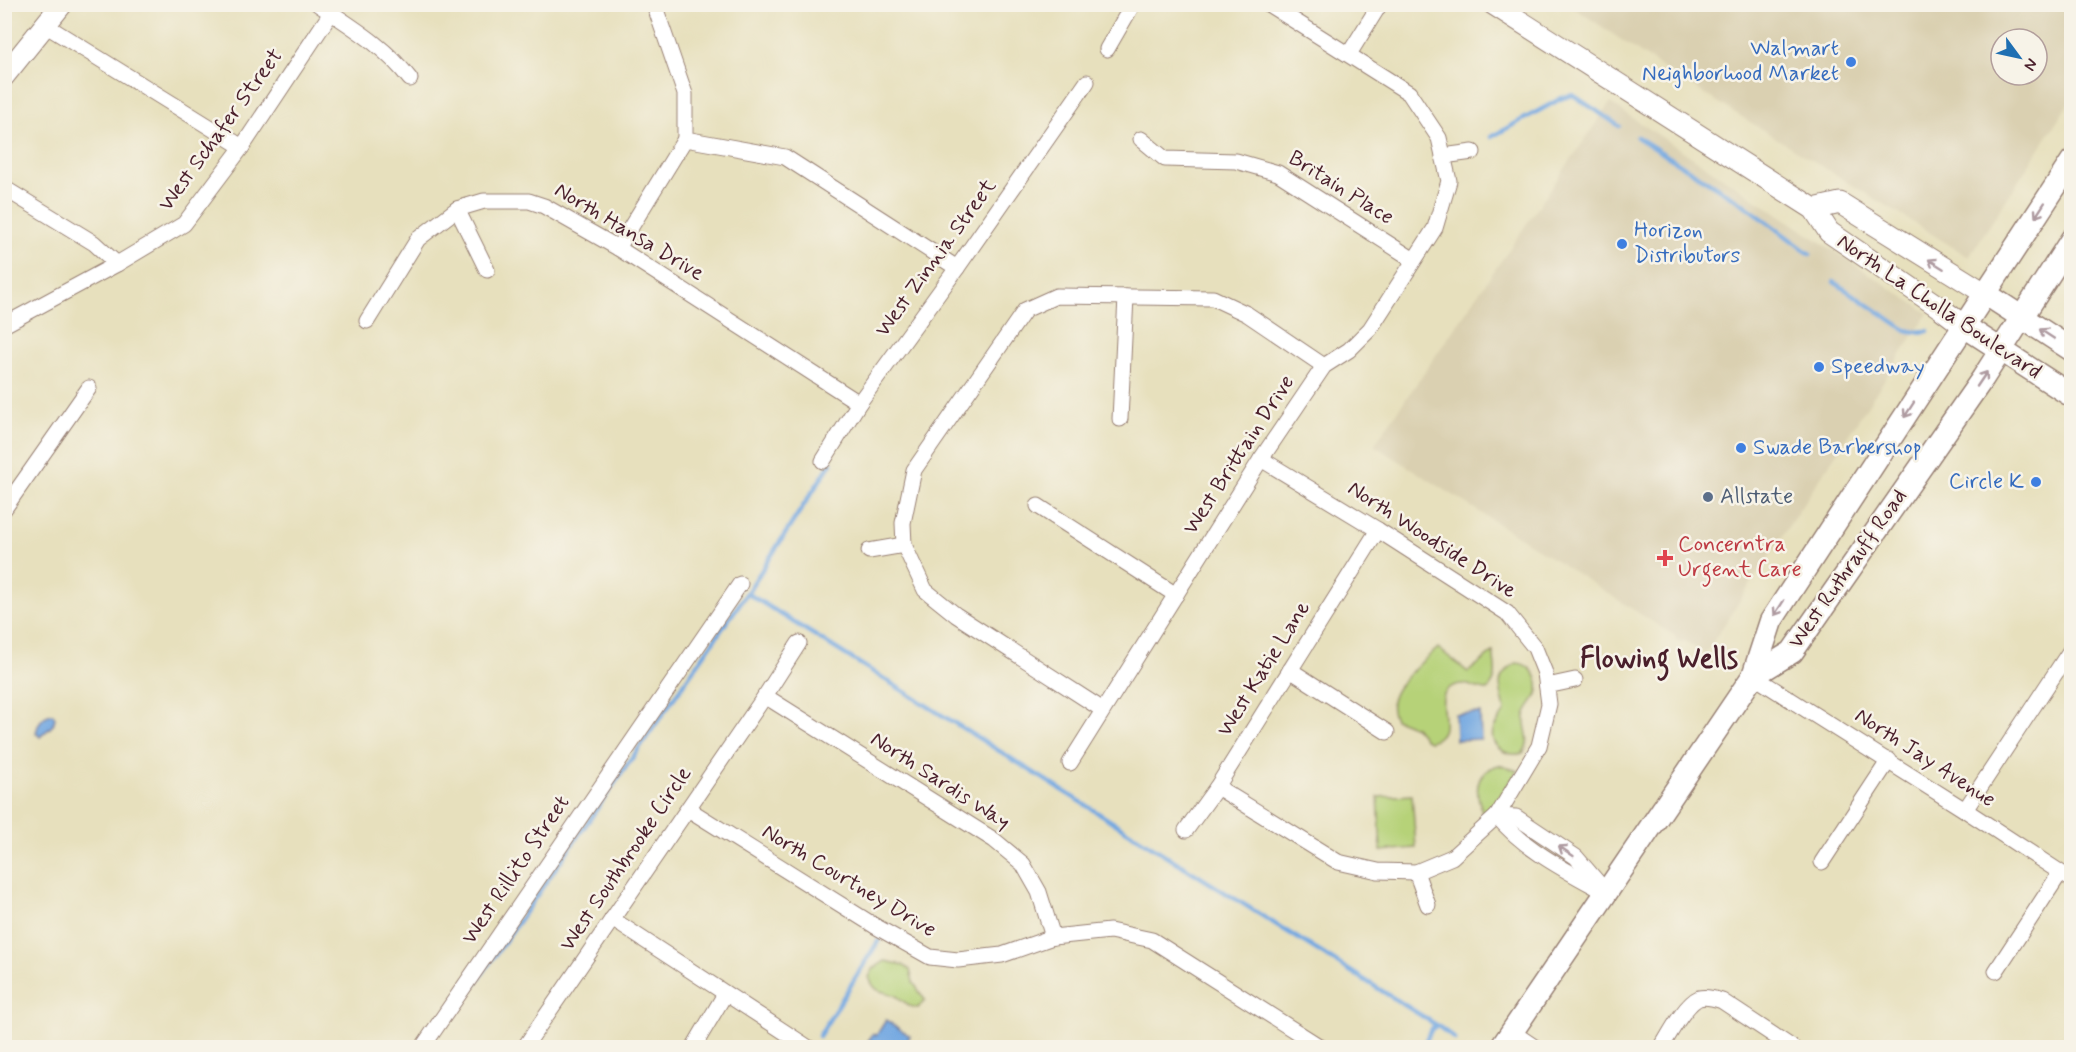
<svg xmlns="http://www.w3.org/2000/svg" width="2076" height="1052" font-family="Mynerve,sans-serif">
	<rect width="100%" height="100%" fill="#f7f3e8"/>
	<filter id="ink" filterUnits="userSpaceOnUse"><feTurbulence type="fractalNoise" baseFrequency=".0167" numOctaves="2"/><feDisplacementMap in="SourceGraphic" scale="12" xChannelSelector="R" yChannelSelector="G"/><feConvolveMatrix kernelMatrix="1 2 1 2 8 2 1 2 1" color-interpolation-filters="sRGB"/></filter>
	<filter id="wash" filterUnits="userSpaceOnUse"><feTurbulence type="fractalNoise" baseFrequency=".008" numOctaves="4" result="noise"/><feDisplacementMap in="SourceGraphic" scale="24" xChannelSelector="R" yChannelSelector="G"/><feGaussianBlur stdDeviation="1.35" result="paint"/><feColorMatrix in="noise" values="0 0 0 0 0 0 0 0 0 0 0 0 0 0 0 0 0 1.4 0 .05"/><feComposite in="paint" operator="in"/></filter>
	<g filter="url(#wash)">
		<rect width="100%" height="100%" fill="#e7e0bd"/>
		<g fill="#dad0b1" fill-rule="evenodd">
			<path d="M1570,5H2071V100L1969,257L1661,67ZM2001,39H2037V75H2001Z"/>
			<polygon points="1610,103 1928,313 1705,654 1685,641 1680,642 1676,640 1675,636 1374,445"/>
		</g>
		<g fill="#b6d278" stroke="#807852" stroke-width="1.5">
			<path d="M1438,648L1468,672L1493,652C1495,666 1499,681 1487,690C1477,690 1470,683 1460,684C1421,691 1465,733 1429,741L1425,739L1415,727L1395,719C1379,692 1422,663 1438,648Z"/>
			<path d="M1516,663C1531,663 1542,680 1537,694C1534,702 1527,707 1525,716C1523,730 1533,738 1523,753C1507,758 1487,746 1494,728C1497,722 1502,717 1505,711C1502,688 1491,680 1516,663Z"/>
			<path d="M1498,765L1518,771L1486,817C1481,813 1482,811 1480,804C1474,786 1478,772 1498,765Z"/>
			<polygon points="1412,795 1416,848 1381,851 1378,797"/>
			<path d="M885,961L903,965L910,970L913,982L925,1000L918,1008C908,1008 904,1000 896,996C883,989 876,996 869,977L874,968Z"/>
		</g>
		<g fill="#73a8e1" stroke="#5e6486" stroke-width="1.5">
			<polygon points="1480,713 1481,739 1456,740 1455,714"/>
			<path d="M53,714L55,718L53,725L40,737L36,733C38,723 42,715 53,714Z"/>
			<polygon points="886,1020 910,1036 903,1047 878,1047 868,1041 873,1034 876,1036"/>
		</g>
		<g fill="none" stroke-linecap="round" stroke-linejoin="round">
			<g stroke="#73a8e1" stroke-width="4.5">
				<polyline points="1491,137 1562,98 1573,95 1619,126"/>
				<polyline points="1637,137 1743,204 1810,254"/>
				<polyline points="1834,282 1906,330 1915,332 1928,331"/>
				<polyline points="747,593 1438,1026 1455,1039"/>
				<polyline points="470,991 747,593 831,463"/>
				<polyline points="819,1036 879,940"/>
				<polyline points="1422,1048 1432,1028 1438,1026"/>
			</g>
		</g>
	</g>
	<g filter="url(#ink)">
		<g fill="none" stroke-linecap="round" stroke-linejoin="round">
			<defs>
				<g id="street">
					<path d="M318,4C352,27 385,46 410,79"/>
					<polyline points="654,4 685,94 685,139 785,157 957,268"/>
					<polyline points="45,25 242,147"/>
					<polyline points="1107,49 1133,4"/>
					<polyline points="1349,54 1380,4"/>
					<polyline points="1141,139 1165,159 1236,161 1278,173 1414,260"/>
					<polyline points="1443,156 1473,152"/>
					<polyline points="4,188 94,243 117,264"/>
					<polyline points="457,209 487,270"/>
					<polyline points="618,248 685,139"/>
					<polyline points="367,321 418,239 457,209 484,201 529,201 544,206 618,248 859,403"/>
					<polyline points="4,325 117,264 184,224 242,147 331,13"/>
					<polyline points="1120,419 1126,297"/>
					<polyline points="823,461 859,403 957,268 1087,82"/>
					<polyline points="1038,506 1176,595"/>
					<polyline points="4,509 89,388"/>
					<polyline points="869,551 904,545"/>
					<polyline points="1290,670 1387,732"/>
					<polyline points="1753,676 1965,810 2072,880"/>
					<polyline points="1547,686 1575,680"/>
					<polyline points="765,696 994,840 1023,864 1039,892 1053,937"/>
					<polyline points="1103,710 956,615 925,590 904,545 903,523 914,470 1025,310 1056,296 1213,298 1247,314 1324,366"/>
					<polyline points="1070,763 1261,459 1324,366 1349,350 1370,329 1435,228 1449,181 1439,138 1409,93 1268,4"/>
					<polyline points="1217,787 1338,862 1378,871 1416,872 1452,857 1497,816 1539,746 1549,704 1545,673 1535,648 1507,613 1378,530 1261,459"/>
					<polyline points="688,809 875,926 930,957 958,960 1002,955 1053,937 1110,931 1152,940 1322,1048"/>
					<polyline points="1965,810 2072,648"/>
					<polyline points="1497,816 1516,817 1576,857 1606,892"/>
					<path d="M1497,816C1522,847 1561,868 1596,887"/>
					<polyline points="1186,830 1217,787 1378,530"/>
					<polyline points="1822,862 1889,760"/>
					<polyline points="1416,872 1428,905"/>
					<polyline points="612,919 809,1048"/>
					<polyline points="1996,971 2060,873"/>
					<polyline points="1512,1032 1536,1048"/>
					<polyline points="422,1048 740,584"/>
					<polyline points="524,1048 765,696 799,643"/>
					<polyline points="693,1048 725,994"/>
					<path d="M1661,1048C1669,1035 1685,1004 1699,998C1706,996 1716,999 1722,1001L1793,1048"/>
				</g>
				<g id="secondary">
					<polyline points="1493,4 1814,209 1829,232 1939,307 1964,326"/>
					<polyline points="4,76 62,4"/>
					<polyline points="1814,209 1840,203 1986,294"/>
				</g>
				<g id="primary">
					<polyline points="1986,294 2072,350"/>
					<polyline points="1964,326 2072,396"/>
					<polyline points="1753,676 1792,652 1983,378 2072,239"/>
					<polyline points="1501,1048 1753,676 1771,621 2072,161"/>
				</g>
			</defs>
			<use href="#street" stroke="#988074" stroke-width="17"/>
			<use href="#secondary" stroke="#988074" stroke-width="23"/>
			<use href="#primary" stroke="#988074" stroke-width="25"/>
			<use href="#street" stroke="#fff" stroke-width="15"/>
			<use href="#secondary" stroke="#fff" stroke-width="21"/>
			<use href="#primary" stroke="#fff" stroke-width="22"/>
		</g>
		<defs><path id="oneway-shaft" d="M-6 0H5M1.5-3L5.5 0L1.5 3" fill="none" stroke-width="1.6" stroke-linecap="round" stroke-linejoin="round" transform="scale(1.5)"/></defs>
		<g stroke="#ae9aa0">
			<use href="#oneway-shaft" transform="translate(2040 210) rotate(123)"/>
			<use href="#oneway-shaft" transform="translate(1936 264) rotate(-148)"/>
			<use href="#oneway-shaft" transform="translate(2047 334) rotate(-147)"/>
			<use href="#oneway-shaft" transform="translate(1982 379) rotate(-56)"/>
			<use href="#oneway-shaft" transform="translate(1909 410) rotate(123)"/>
			<use href="#oneway-shaft" transform="translate(1779 608) rotate(123)"/>
			<use href="#oneway-shaft" transform="translate(1566 851) rotate(-146)"/>
		</g>
	</g>
	<g fill="#3f7fe0" stroke="#f7f3e8" stroke-width="2">
		<circle cx="1851" cy="62" r="6"/>
		<circle cx="1622" cy="244" r="6"/>
		<circle cx="1819" cy="367" r="6"/>
		<circle cx="1741" cy="448" r="6"/>
		<circle cx="2036" cy="482" r="6"/>
	</g>
	<circle fill="#5c6f8a" stroke="#f7f3e8" stroke-width="2" cx="1708" cy="497" r="6"/>
	<path fill="#e0444e" stroke="#f7f3e8" stroke-width="2" d="M1662 549h6v6h6v6h-6v6h-6v-6h-6v-6h6z"/>
	<g text-anchor="middle" dominant-baseline="central" stroke-width="5" stroke-linejoin="round" paint-order="stroke">
		<g font-size="22" fill="#366cbe" stroke="#f7f3e8" text-anchor="start">
			<text x="1839" y="49" text-anchor="end">Walmart<tspan x="1839" dy="25">Neighborhood Market</tspan></text>
			<text x="1634" y="231">Horizon<tspan x="1634" dy="25">Distributors</tspan></text>
			<text x="1831" y="367">Speedway</text>
			<text x="1753" y="448">Swade Barbershop</text>
			<text x="2024" y="482" text-anchor="end">Circle K</text>
		</g>
		<g font-size="22" fill="#4a1f2b" stroke="#f7f3e8">
			<text transform="translate(221 130) rotate(-54)">West Schafer Street</text>
			<text transform="translate(1341 188) rotate(32)">Britain Place</text>
			<text transform="translate(629 232) rotate(31)">North Hansa Drive</text>
			<text transform="translate(936 258) rotate(-54)">West Zinnia Street</text>
			<text transform="translate(1939 307) rotate(34)">North La Cholla Boulevard</text>
			<text transform="translate(1239 455) rotate(-57)">West Brittain Drive</text>
			<text transform="translate(1432 540) rotate(33)">North Woodside Drive</text>
			<text transform="translate(1848 569) rotate(-55)">West Ruthrauff Road</text>
			<text transform="translate(1264 669) rotate(-58)">West Katie Lane</text>
			<text transform="translate(1925 758) rotate(33)">North Jay Avenue</text>
			<text transform="translate(940 781) rotate(33)">North Sardis Way</text>
			<text transform="translate(626 859) rotate(-56)">West Southbrooke Circle</text>
			<text transform="translate(516 870) rotate(-56)">West Rillito Street</text>
			<text transform="translate(849 881) rotate(31)">North Courtney Drive</text>
		</g>
		<g font-size="22" fill="#4e5e75" stroke="#f7f3e8" text-anchor="start">
			<text x="1720" y="497">Allstate</text>
		</g>
		<g font-size="22" fill="#be3a42" stroke="#f7f3e8" text-anchor="start">
			<text x="1678" y="545">Concerntra<tspan x="1678" dy="25">Urgent Care</tspan></text>
		</g>
		<g font-size="28" font-weight="bold" fill="#4a1f2b" stroke="#f7f3e8">
			<text x="1659" y="659">Flowing Wells</text>
		</g>
	</g>
	<rect width="2076" height="1052" fill="none" stroke="#f7f3e8" stroke-width="24"/>
	<g transform="translate(2019 57) rotate(123)"><circle r="28" fill="#f7f3e8" stroke="#b29e9c" stroke-width="1.5"/>
	<path d="M0-4.5L10 22L0 15L-10 22Z" fill="#1f6fb2"/>
	<text y="-9" font-size="16" font-weight="bold" text-anchor="middle" fill="#4a1f2b">N</text>
	</g>
</svg>
